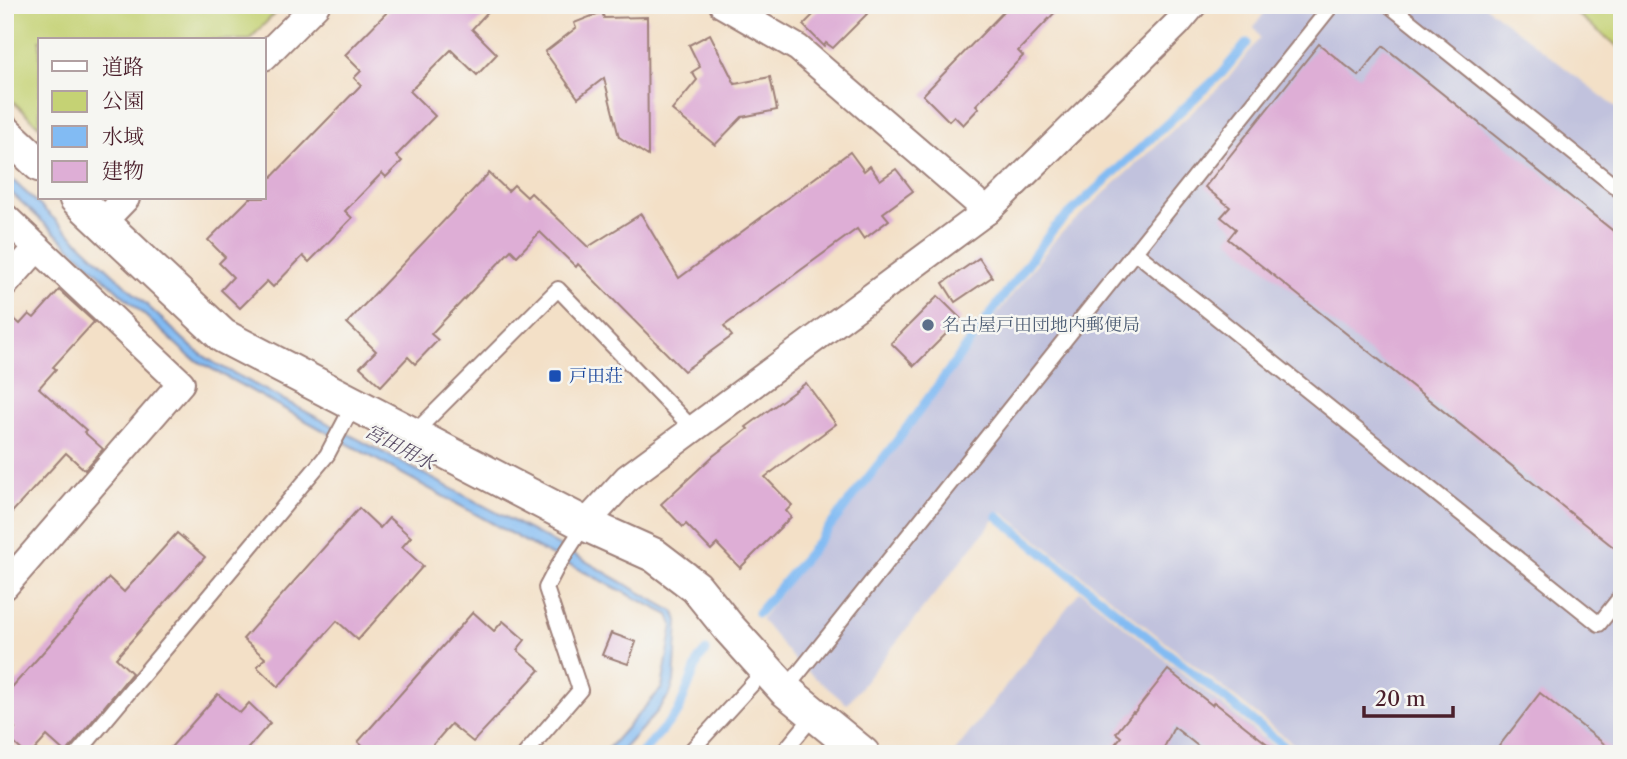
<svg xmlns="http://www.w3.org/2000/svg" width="1627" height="759" font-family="'Libre Caslon Text','Noto Serif JP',serif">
	<rect width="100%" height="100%" fill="#f6f6f2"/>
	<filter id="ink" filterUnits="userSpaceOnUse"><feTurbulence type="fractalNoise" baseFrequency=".0143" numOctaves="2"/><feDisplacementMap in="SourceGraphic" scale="14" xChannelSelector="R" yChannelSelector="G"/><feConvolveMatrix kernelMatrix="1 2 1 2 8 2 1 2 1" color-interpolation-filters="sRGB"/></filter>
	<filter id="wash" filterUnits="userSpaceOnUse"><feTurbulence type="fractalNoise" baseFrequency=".00686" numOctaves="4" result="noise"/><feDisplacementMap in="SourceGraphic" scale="28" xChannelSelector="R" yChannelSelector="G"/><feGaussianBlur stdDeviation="1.57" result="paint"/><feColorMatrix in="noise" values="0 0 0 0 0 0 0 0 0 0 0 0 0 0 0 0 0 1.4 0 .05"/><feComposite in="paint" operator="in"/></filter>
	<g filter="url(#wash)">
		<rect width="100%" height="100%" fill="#f3e0c7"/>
		<g fill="#c1c2dd">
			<polygon points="1270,5 1484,5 1622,112 1622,747 1616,754 1306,754 1001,511 847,704 795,661 761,619 1058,236 1227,80 1260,38 1254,27"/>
			<polygon points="1080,591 1283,754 953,754"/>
		</g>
		<g fill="#c5d274" stroke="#887850" stroke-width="2">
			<polygon points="5,5 283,5 249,40 40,40 40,127 5,94"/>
			<polygon points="1566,5 1622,5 1622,50"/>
		</g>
		<polygon fill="#82bbf3" stroke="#666d8f" stroke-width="2" points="5,173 195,350 216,364 545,538 674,612 678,621 674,682 670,694 656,713 619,754 603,754 662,688 673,625 669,615 539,549 190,357 5,187"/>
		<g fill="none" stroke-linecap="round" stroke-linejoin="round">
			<g stroke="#82bbf3" stroke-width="9">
				<polyline points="997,516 1294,754"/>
				<polyline points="758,613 809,553 899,438 1054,228 1222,73 1247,43"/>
				<polyline points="641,754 678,712 699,659 706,651"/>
			</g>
		</g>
		<g id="blocks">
			<g fill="#deaed6">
				<polygon points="394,5 494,5 472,29 497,54 477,75 451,50 410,91 435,116 396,156 402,161 386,177 382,173 345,211 352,218 309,262 303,256 273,287 267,281 240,308 221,290 233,277 219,263 225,257 208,240 250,198 264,198 264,185 361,85 354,78 361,71 345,55"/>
				<polygon points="823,5 876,5 833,48 826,43 824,46 803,25"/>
				<polygon points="1010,5 1062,5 1018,51 1023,56 976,105 979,108 963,125 954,116 949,121 923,95"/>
				<polygon points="602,12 604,18 647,17 648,156 619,137 604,78 578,98 545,52 576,28 574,23"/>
				<polygon points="710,34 735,84 770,77 777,110 742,117 715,145 672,110 697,80 692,72 700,67 689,45"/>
				<polygon points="1319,44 1359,76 1383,46 1622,238 1622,554 1228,239 1236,229 1221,217 1230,207 1205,187"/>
				<polygon points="850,152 864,171 870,166 880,180 896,169 913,191 883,213 889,220 864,239 857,229 724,326 732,336 684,371 578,264 576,267 540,232 517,256 511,250 431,334 438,340 415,364 408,357 381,386 360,367 376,351 347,323 489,173 508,191 514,185 527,197 531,193 588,247 641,214 679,278"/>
				<polygon points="979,258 992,277 955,302 943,283"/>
				<polygon points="59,290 94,322 53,367 56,369 39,388 86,430 84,432 103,449 85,470 66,453 5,520 5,311 20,324 29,314 34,318"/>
				<polygon points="938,296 961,319 914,366 891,343"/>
				<polygon points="806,383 836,424 765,477 792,505 786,511 791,517 740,568 717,544 711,550 686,524 683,527 661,504 713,456 748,429 746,427"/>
				<polygon points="359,508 380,528 389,518 411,537 402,547 423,566 358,640 337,621 278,687 257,667 265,658 243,639"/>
				<polygon points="177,533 205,557 116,658 132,673 66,753 47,736 31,754 26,754 7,737 15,728 5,719 5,695 109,578 124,592"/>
				<polygon points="473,612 494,631 503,621 525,640 517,650 540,670 473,742 451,724 425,754 371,754 358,742"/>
				<polygon points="611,633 636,642 628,664 602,655"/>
				<polygon points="1168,670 1212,705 1214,702 1280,754 1208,754 1174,727 1161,754 1107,754 1121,737 1116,733 1133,712 1134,713"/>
				<polygon points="1540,693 1617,754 1493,754"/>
				<polygon points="218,694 240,713 249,703 270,723 243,754 165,754"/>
			</g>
		</g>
	</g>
	<g filter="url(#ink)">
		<use href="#blocks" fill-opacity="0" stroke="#9e8079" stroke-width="2"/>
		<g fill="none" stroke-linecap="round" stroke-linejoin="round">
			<defs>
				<g id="service">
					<polyline points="1389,5 1622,192"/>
					<polyline points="1135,252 1599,624 1622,595"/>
					<polyline points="412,435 558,289 693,429"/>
					<polyline points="785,690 1332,5"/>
					<polyline points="77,754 327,455 354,404"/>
					<polyline points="525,754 580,690 546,588 557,567 585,524"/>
					<polyline points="688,754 766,669"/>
					<polyline points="782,754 815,714"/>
				</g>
				<g id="minor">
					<polyline points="723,5 798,48 987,211"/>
					<polyline points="264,57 316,5"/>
					<polyline points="5,217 181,383 5,586"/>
					<polyline points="102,223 126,198"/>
					<polyline points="5,284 37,248"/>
					<polyline points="585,524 627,478 987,211 1178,23 1193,5"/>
				</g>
				<g id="tertiary">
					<polyline points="5,132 40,165"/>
					<polyline points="76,198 223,336 585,524 654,555 696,587 729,628 785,690 863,754"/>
				</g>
			</defs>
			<use href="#service" stroke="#9e8079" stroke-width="18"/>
			<use href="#minor" stroke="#9e8079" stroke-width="30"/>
			<use href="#tertiary" stroke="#9e8079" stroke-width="37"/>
			<use href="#service" stroke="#fff" stroke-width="14"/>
			<use href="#minor" stroke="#fff" stroke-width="26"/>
			<use href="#tertiary" stroke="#fff" stroke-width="33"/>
		</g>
	</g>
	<circle fill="#5c6f8a" stroke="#f6f6f2" stroke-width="2.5" cx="928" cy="325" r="7"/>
	<rect fill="#1a4fb4" stroke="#f6f6f2" stroke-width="2.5" x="548" y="369" width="14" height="14" rx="3.5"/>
	<g text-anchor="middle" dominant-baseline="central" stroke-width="5" stroke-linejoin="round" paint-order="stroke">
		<g font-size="18" fill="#4e5e75" stroke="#f6f6f2" text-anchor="start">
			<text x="942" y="325">名古屋戸田団地内郵便局</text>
		</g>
		<g font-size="18" fill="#164399" stroke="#f6f6f2" text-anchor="start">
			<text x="569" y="376">戸田荘</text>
		</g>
		<g font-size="19" font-style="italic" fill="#5b4e67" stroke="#f6f6f2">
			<text transform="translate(400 447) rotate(28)">宮田用水</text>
		</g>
	</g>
	<rect width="1627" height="759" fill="none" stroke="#f6f6f2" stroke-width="28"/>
	<rect x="38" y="38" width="228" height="161" fill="#f6f6f2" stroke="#b1a0a2" stroke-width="2"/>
	<rect x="52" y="61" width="35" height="10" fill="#ffffff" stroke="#b1a0a2" stroke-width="2"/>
	<text x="102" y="74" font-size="21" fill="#4a1f2b">道路</text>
	<rect x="52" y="91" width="35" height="21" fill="#c5d274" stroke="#b1a0a2" stroke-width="2"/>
	<text x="102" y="108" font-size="21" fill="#4a1f2b">公園</text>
	<rect x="52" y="126" width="35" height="21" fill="#82bbf3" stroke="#b1a0a2" stroke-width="2"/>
	<text x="102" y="144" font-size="21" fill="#4a1f2b">水域</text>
	<rect x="52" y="161" width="35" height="21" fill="#deaed6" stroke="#b1a0a2" stroke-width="2"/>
	<text x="102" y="178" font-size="21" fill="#4a1f2b">建物</text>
	<path d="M1364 706v10h89v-10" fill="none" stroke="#4a1f2b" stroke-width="3.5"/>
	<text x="1375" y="706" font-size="21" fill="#4a1f2b" stroke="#f6f6f2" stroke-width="5" paint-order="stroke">20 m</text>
</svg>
